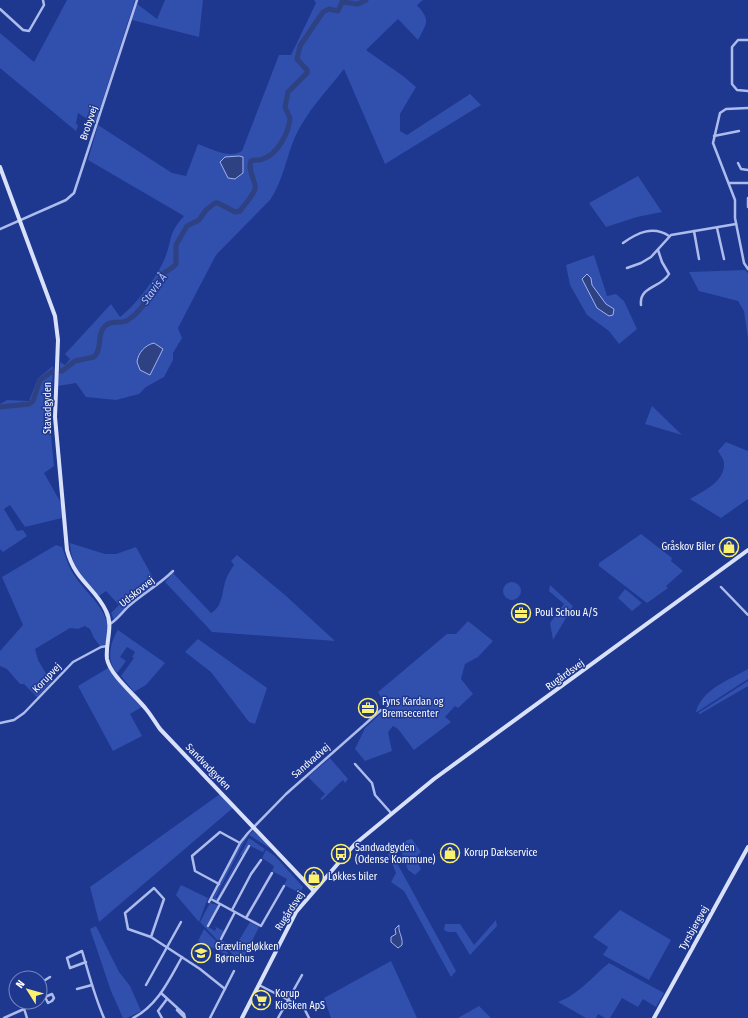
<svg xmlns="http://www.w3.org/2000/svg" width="748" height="1018" font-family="'Fira Sans Condensed',sans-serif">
	<rect width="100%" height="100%" fill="#1e378f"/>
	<g fill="#314fad">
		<polygon points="67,0 135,0 95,124 78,113 76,123 78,126 76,131 0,68 0,33 34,62"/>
		<polygon points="165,0 203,0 199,37 132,20 137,4 157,19"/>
		<path d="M314,0H423L417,5C431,21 427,22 418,40L398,19L366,50L403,76L416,87L400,114V131L407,135L470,94L481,105L385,164L344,69C327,91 307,111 295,137C286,158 283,181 270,200L216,255L178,328L182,338L173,353V360L164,377L146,387L139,394L116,400L86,397L76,383L58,386L60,362L65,365L70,359L65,354L111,304L120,317C136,305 157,277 165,258C173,238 167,235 184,216L88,160L98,125L172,173L186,176L198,144C211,149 230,159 242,151L279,55H291L316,3Z"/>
		<polygon points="638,176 662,212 637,217 606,227 589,203"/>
		<polygon points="594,255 607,296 616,294 624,301 637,329 619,344 609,331 587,315 570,285 566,265"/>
		<polygon points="745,270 748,273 748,339 744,311 738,301 699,291 689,272"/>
		<polygon points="53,366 51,435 54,466 44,473 61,503 62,518 25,527 10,505 4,509 17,531 23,530 27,536 3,552 0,549 0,404 7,400 29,401 38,378"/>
		<polygon points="652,406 682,435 645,424"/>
		<path d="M726,442L748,451V499L721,518L690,499C703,491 725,482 724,463C724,459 720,455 718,451Z"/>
		<polygon points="641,534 672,558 671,561 683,571 666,586 668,588 647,603 599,566 599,563"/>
		<path d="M70,543L105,554H116L136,547L157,585L132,601L114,620L111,613L119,605L106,591L99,596C82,578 72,569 70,543Z"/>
		<path d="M56,545L62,547C65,554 67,563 71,570C85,596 116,610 106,644L100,646L94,638L90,629L85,626L78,629L70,628L35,649L38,660L51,682L37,697L24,684H20L7,669L0,666V651L23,625L2,577Z"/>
		<path d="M237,555L285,595L335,641L212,632L165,582L173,573L211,613C223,607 222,590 226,579C228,574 231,569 234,565L231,561Z"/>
		<circle cx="512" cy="591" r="9"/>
		<polygon points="550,585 573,606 553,640 550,623 564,604 549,591"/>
		<polygon points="625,589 642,603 632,611 618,598"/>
		<polygon points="468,621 493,641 478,657 465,664 461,679 473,694 458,708 455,706 445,717 451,722 414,750 398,729 393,726 388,732 392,751 365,761 355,749 365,728 387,708 378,692 447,634 456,634"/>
		<path d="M118,630L165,663L146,685L134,692L121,676L134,658L132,657L135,652L127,647L120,657L126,661L117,673C106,661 110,642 118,630Z"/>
		<polygon points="198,639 267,688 255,724 249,722 211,672 185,652"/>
		<polygon points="108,668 142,707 130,714 142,736 113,751 78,686"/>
		<path d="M748,669V679L697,712H696C702,689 729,680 748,669Z"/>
		<polygon points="748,681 748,686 700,714 698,713"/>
		<polygon points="330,758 348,779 345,783 343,780 322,800 320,799 325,794 308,777"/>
		<polygon points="220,794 234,807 99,922 90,887"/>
		<path d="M255,830L276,852L249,835L243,844L215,898H217L249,838L265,849L263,852L248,845L243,855H241L217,900L214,899V897C222,882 240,837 255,830Z"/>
		<polygon points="412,839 421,852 415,858 421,869 415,875 408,870 400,848 407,840"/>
		<polygon points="266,850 275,856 303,887 300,893 284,885 287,879 272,871 274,866 262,858"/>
		<polygon points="391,852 456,971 451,977 404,891 391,882 396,873 388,854"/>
		<polygon points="181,885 208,898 199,922 176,895"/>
		<polygon points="210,903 218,905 207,926 215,931 216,928 214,926 224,931 218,941 200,922"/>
		<polygon points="620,910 671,940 649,980 603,955 608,947 593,937"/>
		<polygon points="496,920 497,926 470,955 456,932 448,932 444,930 445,924 460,924 474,945"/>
		<polygon points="250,922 259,927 241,963 221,942 221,940 235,947"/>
		<polygon points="96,926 119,972 130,986 141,1011 127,1018 123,1018 111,991 90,929"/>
		<polygon points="204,929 228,953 227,955 198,941"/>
		<polygon points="391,961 417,1018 331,1018 324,998"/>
		<path d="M609,963L664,993L656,1007L643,999L638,1007L622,998L610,1018H605L598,1014L596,1018H586L558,1002C578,995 593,976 609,963Z"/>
		<polygon points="479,1006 491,1018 458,1018"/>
	</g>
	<g fill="#2e4183" stroke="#a0b4ef">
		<polygon points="239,156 243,157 243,173 235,179 228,178 220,162 225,157"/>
		<polygon points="587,274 591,278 592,285 606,304 614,309 613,315 609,316 597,308 582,279"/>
		<path d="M154,343L163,349L150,375L140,370L137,362C138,353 145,345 154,343Z"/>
		<path d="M399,925C398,933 403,936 402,945L398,948L391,942V937L396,934L395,929Z"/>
	</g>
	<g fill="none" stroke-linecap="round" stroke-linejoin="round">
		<path stroke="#2e4183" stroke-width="5" d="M0,407L29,404L33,401L40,380L53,371H62L75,361L94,357C103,349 96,335 105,326C112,319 121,325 128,320C144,310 152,290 162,275C165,271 172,269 176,264V245L187,226L199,220L206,210L215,203H218L235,212L240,211C244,205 253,196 255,189C257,182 247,172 251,161C255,159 259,161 263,159C278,154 289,132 290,118L285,107L288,92L307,73V70L297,59L300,46L323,12L329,9L338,11L342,2L358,4L366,0"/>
		<g stroke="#adbced" stroke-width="2.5">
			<polyline points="0,9 23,30 29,31 44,5 43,0"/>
			<polyline points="748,40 738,40 732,47 732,84 737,90 748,91"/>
			<polyline points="748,108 726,109 720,113 713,143 735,200 735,218 744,263 748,269"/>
			<polyline points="714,136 739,131"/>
			<polyline points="738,163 741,169 748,170"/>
			<polyline points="729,183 748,183"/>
			<polyline points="748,198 748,207"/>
			<polyline points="717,228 724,259"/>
			<polyline points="0,229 66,200 74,193 137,0"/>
			<polyline points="694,231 699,259"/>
			<path d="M623,243C637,233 653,225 669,236"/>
			<polyline points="627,268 641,263 651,257 671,235 736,224"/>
			<path d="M641,305C639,286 661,288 669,274L662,262L658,250"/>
			<polyline points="721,587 748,615"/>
			<path d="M110,624C118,619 123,611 130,605C144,593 160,584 173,571"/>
			<polyline points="0,723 14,720 24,713 73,662 101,647 107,646"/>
			<polyline points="355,764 372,783 375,795 391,813"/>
			<polyline points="219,884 195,871 192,856 220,832 240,843"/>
			<polyline points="211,899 261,926 284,886"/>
			<polyline points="209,902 240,843 248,833 286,794 381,710"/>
			<polyline points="217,902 249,846"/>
			<polyline points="232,910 251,874 261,860"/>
			<polyline points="246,918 272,873"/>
			<polyline points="208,926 220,904"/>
			<polyline points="151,937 164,899 154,888 125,913 128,929 151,937 200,969 225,989"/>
			<polyline points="221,939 235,912"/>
			<path d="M86,962L70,968L67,958L82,951C89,974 94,995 104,1018"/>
			<polyline points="37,975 39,978"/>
			<polyline points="146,985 181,922"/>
			<polyline points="259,985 304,1008 309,1018"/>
			<polyline points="40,987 42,982 50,977"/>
			<polyline points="77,989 92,985"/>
			<polyline points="161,993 184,1014 185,1018"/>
			<polyline points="40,995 45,997 52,994 54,998 52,1001 48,1003 45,997"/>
			<polyline points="22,1002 27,1018"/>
			<polyline points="177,1010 184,1017"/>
			<polyline points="4,1018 24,1009"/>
			<path d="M133,1018C158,1005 169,980 182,957"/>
			<polyline points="162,1018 158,1011 167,999"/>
			<polyline points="210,1018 234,971"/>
			<polyline points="278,1018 302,975"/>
		</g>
		<g stroke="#d9e1fa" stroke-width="4">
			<path d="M0,167L55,316L58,340L55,417L67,550C75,581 95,587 106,611C114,627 105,642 107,659C110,675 135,695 146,709C151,715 155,722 160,729L313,890"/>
			<polyline points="242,1018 296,912 355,844 434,779 748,550"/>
			<polyline points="654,1018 748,847"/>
		</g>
	</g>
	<defs>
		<symbol id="shop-ring" viewBox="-11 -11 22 22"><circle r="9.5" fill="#1e378f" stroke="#fcf16c" stroke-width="1.5"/><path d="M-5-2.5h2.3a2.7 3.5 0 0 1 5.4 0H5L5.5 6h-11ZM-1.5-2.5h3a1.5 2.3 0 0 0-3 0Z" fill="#fcf16c"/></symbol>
		<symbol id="office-ring" viewBox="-11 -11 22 22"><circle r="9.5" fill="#1e378f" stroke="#fcf16c" stroke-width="1.5"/><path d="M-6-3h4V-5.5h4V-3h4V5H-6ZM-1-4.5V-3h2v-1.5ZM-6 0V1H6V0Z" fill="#fcf16c"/></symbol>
		<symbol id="bus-ring" viewBox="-11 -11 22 22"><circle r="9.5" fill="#1e378f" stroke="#fcf16c" stroke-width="1.5"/><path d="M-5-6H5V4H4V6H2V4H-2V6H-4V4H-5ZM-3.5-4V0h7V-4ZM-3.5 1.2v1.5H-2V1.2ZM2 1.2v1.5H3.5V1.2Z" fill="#fcf16c"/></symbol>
		<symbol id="school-ring" viewBox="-11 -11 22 22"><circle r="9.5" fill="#1e378f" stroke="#fcf16c" stroke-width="1.5"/><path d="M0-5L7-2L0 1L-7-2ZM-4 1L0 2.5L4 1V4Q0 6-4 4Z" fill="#fcf16c"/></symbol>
		<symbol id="supermarket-ring" viewBox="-11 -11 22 22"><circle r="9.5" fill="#1e378f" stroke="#fcf16c" stroke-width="1.5"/><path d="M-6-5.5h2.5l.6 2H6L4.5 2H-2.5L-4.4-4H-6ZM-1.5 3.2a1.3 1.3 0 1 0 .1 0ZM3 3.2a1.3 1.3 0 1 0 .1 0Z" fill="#fcf16c"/></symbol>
	</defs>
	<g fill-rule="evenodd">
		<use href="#shop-ring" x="718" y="536" width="22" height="22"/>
		<use href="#office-ring" x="510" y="602" width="22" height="22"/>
		<use href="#office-ring" x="357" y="697" width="22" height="22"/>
		<use href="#shop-ring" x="439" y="842" width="22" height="22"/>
		<use href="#bus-ring" x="330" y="843" width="22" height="22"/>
		<use href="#shop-ring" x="303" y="866" width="22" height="22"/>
		<use href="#school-ring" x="190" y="942" width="22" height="22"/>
		<use href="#supermarket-ring" x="250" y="989" width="22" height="22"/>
	</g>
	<g text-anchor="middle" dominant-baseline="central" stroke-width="3" stroke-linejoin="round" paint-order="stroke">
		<g font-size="10" fill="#fff" stroke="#1e378f">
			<text transform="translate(89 123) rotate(-72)">Brobyvej</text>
			<text transform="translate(48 408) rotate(-90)">Stavadgyden</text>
			<text transform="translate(137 592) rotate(-39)">Udskovvej</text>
			<text transform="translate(565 675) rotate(-36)">Rugårdsvej</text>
			<text transform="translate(47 678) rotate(-46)">Korupvej</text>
			<text transform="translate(311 761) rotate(-41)">Sandvadvej</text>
			<text transform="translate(208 767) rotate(46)">Sandvadgyden</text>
			<text transform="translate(290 911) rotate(-57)">Rugårdsvej</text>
			<text transform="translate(694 928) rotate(-61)">Tyrsbjergvej</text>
		</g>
		<g font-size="10" fill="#fff" stroke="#1e378f" text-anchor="start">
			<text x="715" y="547" text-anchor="end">Gråskov Biler</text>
			<text x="535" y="613">Poul Schou A/S</text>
			<text x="382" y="702">Fyns Kardan og<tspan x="382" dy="12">Bremsecenter</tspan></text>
			<text x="355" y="848">Sandvadgyden<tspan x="355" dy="12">(Odense Kommune)</tspan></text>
			<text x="464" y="853">Korup Dækservice</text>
			<text x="328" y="877">Løkkes biler</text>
			<text x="215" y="947">Grævlingløkken<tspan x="215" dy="12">Børnehus</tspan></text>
			<text x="275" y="994">Korup<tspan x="275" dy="12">Kiosken ApS</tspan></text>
		</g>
		<g font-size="11" font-style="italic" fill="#b9c7f4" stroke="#1e378f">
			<text transform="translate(154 289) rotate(-54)">Stavis Å</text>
		</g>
	</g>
	<g transform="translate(28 990) rotate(307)"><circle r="19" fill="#1e378f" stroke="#7887bc"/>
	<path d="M0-3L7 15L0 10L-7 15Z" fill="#fcf16c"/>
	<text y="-6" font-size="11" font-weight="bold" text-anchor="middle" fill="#ffffff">N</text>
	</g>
</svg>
